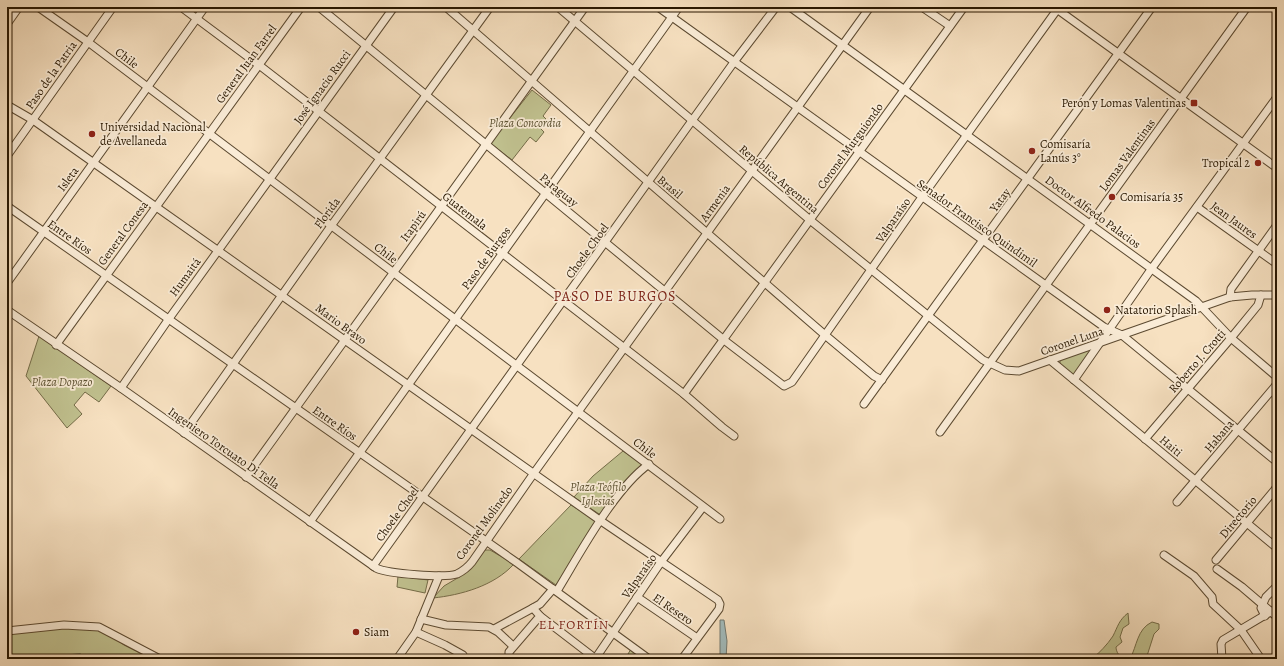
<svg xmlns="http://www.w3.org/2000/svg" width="1284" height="666" font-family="Alegreya,serif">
	<rect width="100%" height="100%" fill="#f7e1c1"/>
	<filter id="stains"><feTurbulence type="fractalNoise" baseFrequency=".005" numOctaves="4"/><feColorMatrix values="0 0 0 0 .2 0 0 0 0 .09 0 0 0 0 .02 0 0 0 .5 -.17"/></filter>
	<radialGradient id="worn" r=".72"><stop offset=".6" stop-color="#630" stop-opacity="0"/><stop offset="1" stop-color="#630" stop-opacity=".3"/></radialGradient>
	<g fill="#c1c290" stroke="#746c48">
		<polygon points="532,90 551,105 543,116 546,119 539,127 544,132 536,142 530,137 512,160 490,143"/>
		<polygon points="39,336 111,386 99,402 85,392 74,405 82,414 67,428 26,376"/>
		<polygon points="1089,350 1091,351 1074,375 1060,365 1060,359"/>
		<polygon points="623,451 642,464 601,514 599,514 574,497 593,476"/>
		<polygon points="571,505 598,522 556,585 519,559"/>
		<path d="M484,550H490L514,564C494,586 461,595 433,598L444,586L461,576Z"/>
		<polygon points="398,576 428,580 425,593 397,587"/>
		<path d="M1128,613L1129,624L1123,628L1120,637L1122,642L1116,647C1116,652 1120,658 1125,659H1092C1100,652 1107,645 1113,636C1118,626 1119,620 1128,613Z"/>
		<path d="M1152,622L1159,624V629L1154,634L1146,659H1130C1137,646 1137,629 1152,622Z"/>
		<polygon points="67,628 98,630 110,635 124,645 152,659 94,659 80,654 7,659 7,633"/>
		<polygon points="631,649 645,659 630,659 628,654"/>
	</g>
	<g fill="#a1bbbc" stroke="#717971">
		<polygon points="720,620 724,620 727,641 726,659 720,659"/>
		<polygon points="80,654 94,659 25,659 29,657"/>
	</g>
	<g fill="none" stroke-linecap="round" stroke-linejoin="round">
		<defs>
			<g id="minor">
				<polyline points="38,7 88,42 720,519"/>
				<polyline points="181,7 259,65 684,394 722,427 734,436"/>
				<polyline points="319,7 724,340 784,386 792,382 922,197 1059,7"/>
				<polyline points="446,7 825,335 874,376 882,380"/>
				<polyline points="558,7 810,220 983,360 1005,370 1019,371 1230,297 1252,295 1277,295"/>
				<polyline points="658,7 1104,327 1122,335 1277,462"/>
				<polyline points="790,7 1196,301 1231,338 1277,377"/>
				<polyline points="922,7 950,26"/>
				<polyline points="1054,7 1277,168"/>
				<polyline points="7,24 19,7"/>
				<polyline points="7,105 33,120 601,521 718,600 720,604 719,609 682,659"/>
				<polyline points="7,156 113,7"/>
				<polyline points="7,206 516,562 649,659"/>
				<polyline points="1197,207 1277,264"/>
				<polyline points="7,283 205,7"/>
				<polyline points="1230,297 1231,289 1277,225"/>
				<path d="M7,310L121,388L376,568C388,574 445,578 457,574C463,571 468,567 472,562L534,473L870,7"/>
				<polyline points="56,345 301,7"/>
				<polyline points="1050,360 1277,548"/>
				<polyline points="1074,380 1152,268 1277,97"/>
				<polyline points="121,388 168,320 394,7"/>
				<polyline points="684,394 964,7"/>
				<polyline points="864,404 1152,7"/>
				<polyline points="940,432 1247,7"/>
				<polyline points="184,433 331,226 490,7"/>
				<polyline points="1145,439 1231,338 1258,305 1261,295"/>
				<polyline points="246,477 585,7"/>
				<polyline points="1177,502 1277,384"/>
				<polyline points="310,522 679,7"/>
				<polyline points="1164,555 1194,576 1212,597 1213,604 1241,630 1261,659"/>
				<polyline points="1216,560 1277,487"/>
				<polyline points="373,566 734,62 776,7"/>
				<polyline points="1217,569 1242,587 1277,617"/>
				<path d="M557,591C579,555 614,489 649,464"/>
				<polyline points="637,597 697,638"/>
				<polyline points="540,616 596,659"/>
				<polyline points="1265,616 1261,608 1266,597 1277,586"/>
				<polyline points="421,619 446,625 489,627 498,632 513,646"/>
				<polyline points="494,629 533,608"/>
				<polyline points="7,631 64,625 99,627 160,659"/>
				<polyline points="416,632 445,645 463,655"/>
				<polyline points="397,659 416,632 439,576"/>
				<polyline points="509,659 509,652 540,616 533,608 540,604 553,589"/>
				<polyline points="595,659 661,562 703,507"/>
				<polyline points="1222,659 1221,644 1223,640 1272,611"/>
			</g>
		</defs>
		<use href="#minor" stroke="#5c4a31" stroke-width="9"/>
		<use href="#minor" stroke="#faecd7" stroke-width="7"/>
	</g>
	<g fill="#8f2418" stroke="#faecd7" stroke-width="1.5">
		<rect x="1190" y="99" width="8" height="8" rx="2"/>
		<circle cx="92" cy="134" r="4"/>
		<circle cx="1032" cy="151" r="4"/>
		<circle cx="1258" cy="163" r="4"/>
		<circle cx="1112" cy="197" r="4"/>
		<circle cx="1107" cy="310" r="4"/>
		<circle cx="356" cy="632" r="4"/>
	</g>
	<g text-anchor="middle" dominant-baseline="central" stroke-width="3.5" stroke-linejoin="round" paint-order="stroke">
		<g font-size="12" fill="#281701" stroke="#faecd7">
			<text transform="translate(127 58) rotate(37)">Chile</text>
			<text transform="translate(246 64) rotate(-54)">General Juan Farrel</text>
			<text transform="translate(51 75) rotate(-55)">Paso de la Patria</text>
			<text transform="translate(322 87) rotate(-54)">José Ignacio Rucci</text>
			<text transform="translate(850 146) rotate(-54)">Coronel Murguiondo</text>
			<text transform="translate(1127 155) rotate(-54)">Lomas Valentinas</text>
			<text transform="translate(68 179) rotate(-54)">Isleta</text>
			<text transform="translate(779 179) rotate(40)">República Argentina</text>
			<text transform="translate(670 187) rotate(40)">Brasil</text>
			<text transform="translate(559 190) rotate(39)">Paraguay</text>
			<text transform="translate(1000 200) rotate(-54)">Yatay</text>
			<text transform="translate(715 203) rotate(-54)">Armenia</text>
			<text transform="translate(465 211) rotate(38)">Guatemala</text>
			<text transform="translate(1093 212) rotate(36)">Doctor Alfredo Palacios</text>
			<text transform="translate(327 213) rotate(-54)">Florida</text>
			<text transform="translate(893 220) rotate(-55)">Valparaíso</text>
			<text transform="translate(1234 220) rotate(36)">Jean Jaures</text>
			<text transform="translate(977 223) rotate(35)">Senador Francisco Quindimil</text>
			<text transform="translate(413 226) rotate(-54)">Itapirú</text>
			<text transform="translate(123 233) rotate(-54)">General Conesa</text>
			<text transform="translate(70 237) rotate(35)">Entre Ríos</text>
			<text transform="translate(587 251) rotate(-54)">Choele Choel</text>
			<text transform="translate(386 253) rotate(37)">Chile</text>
			<text transform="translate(486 258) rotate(-54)">Paso de Burgos</text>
			<text transform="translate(185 277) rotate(-54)">Humaitá</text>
			<text transform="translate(341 324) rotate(36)">Mario Bravo</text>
			<text transform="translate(1072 341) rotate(-19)">Coronel Luna</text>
			<text transform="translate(1197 361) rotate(-49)">Roberto J. Crotti</text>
			<text transform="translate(335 423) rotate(35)">Entre Ríos</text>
			<text transform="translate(1219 436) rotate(-50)">Habana</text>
			<text transform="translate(1171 446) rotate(40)">Haiti</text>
			<text transform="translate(224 448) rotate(35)">Ingeniero Torcuato Di Tella</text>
			<text transform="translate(645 448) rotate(37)">Chile</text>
			<text transform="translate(397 514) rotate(-54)">Choele Choel</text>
			<text transform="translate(1238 517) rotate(-50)">Directorio</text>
			<text transform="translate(484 523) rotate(-54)">Coronel Molinedo</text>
			<text transform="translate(639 576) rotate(-55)">Valparaíso</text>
			<text transform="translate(673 609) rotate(34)">El Resero</text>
		</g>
		<g font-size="12" fill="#281701" stroke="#faecd7" text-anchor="start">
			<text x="1186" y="103" text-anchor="end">Perón y Lomas Valentinas</text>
			<text x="100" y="127">Universidad Nacional<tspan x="100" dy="14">de Avellaneda</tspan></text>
			<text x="1040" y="144">Comisaría<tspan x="1040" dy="14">Lanús 3°</tspan></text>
			<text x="1250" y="163" text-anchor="end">Tropical 2</text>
			<text x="1120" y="197">Comisaría 35</text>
			<text x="1115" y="310">Natatorio Splash</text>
			<text x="364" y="632">Siam</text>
		</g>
		<g font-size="12" font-style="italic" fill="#5e5333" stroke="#faecd7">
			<text x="525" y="123">Plaza Concordia</text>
			<text x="62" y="382">Plaza Dopazo</text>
			<text x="598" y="487">Plaza Teófilo<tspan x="598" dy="14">Iglesias</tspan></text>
		</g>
		<g font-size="13" letter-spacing="1" fill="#7a1f14" stroke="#faecd7">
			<text x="574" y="624">EL FORTÍN</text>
		</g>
		<g font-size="14" letter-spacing="1" fill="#7a1f14" stroke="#faecd7">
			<text x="615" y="296">PASO DE BURGOS</text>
		</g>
	</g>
	<rect width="1284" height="666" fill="none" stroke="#f7e1c1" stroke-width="24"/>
	<rect x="8" y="8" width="1268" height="650" fill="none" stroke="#281701" stroke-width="2"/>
	<rect x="12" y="12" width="1260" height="642" fill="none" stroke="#281701"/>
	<rect width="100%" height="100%" filter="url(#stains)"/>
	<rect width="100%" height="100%" fill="url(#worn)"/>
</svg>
